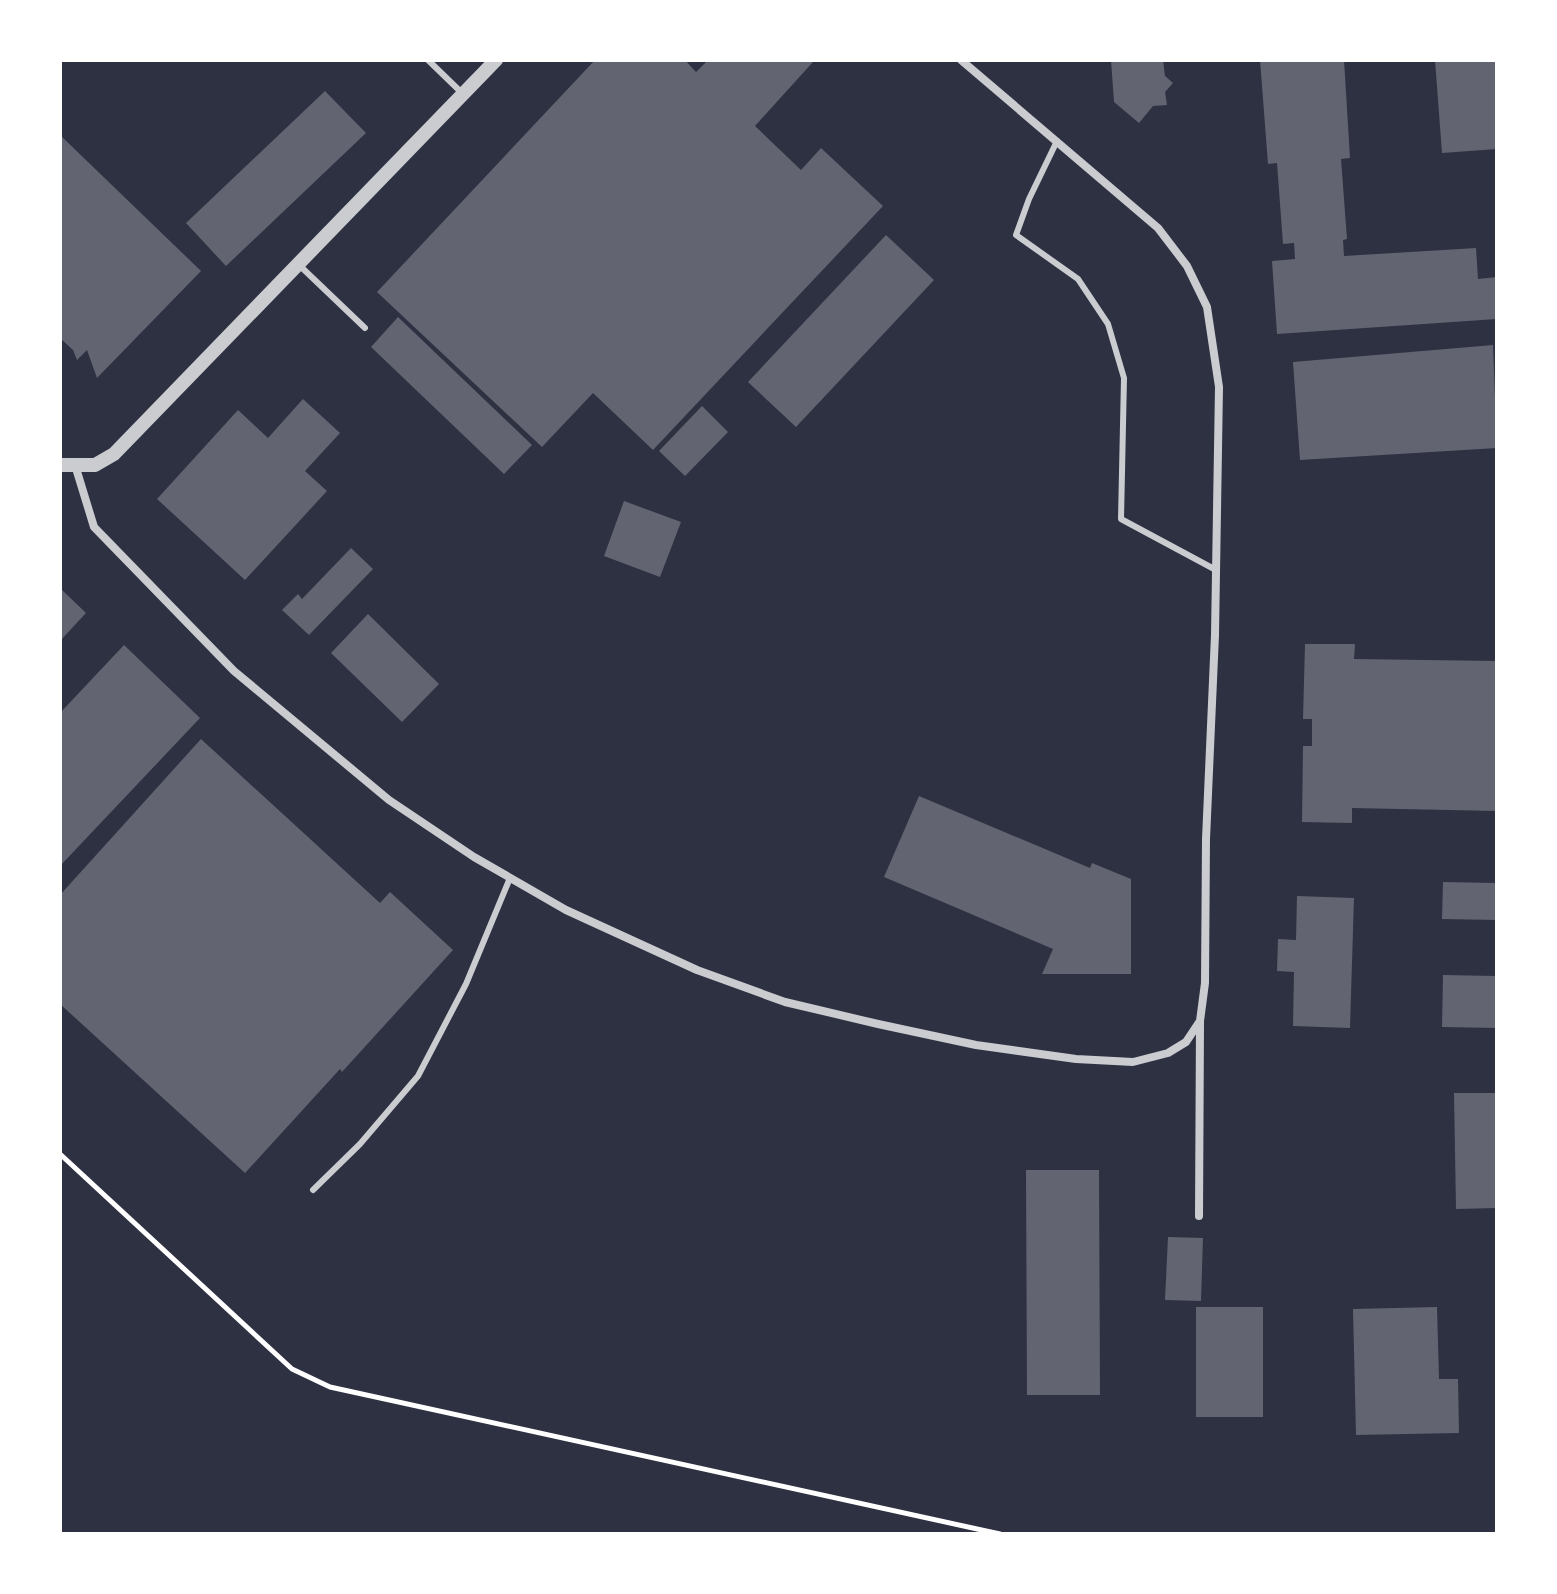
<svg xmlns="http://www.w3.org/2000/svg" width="1557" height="1594" font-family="Karla,sans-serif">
	<rect width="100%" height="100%" fill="#2d3142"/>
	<g fill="#626471">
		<polygon points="595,60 685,60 696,72 708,60 810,60 813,62 755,126 801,170 821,148 883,206 653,450 593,393 542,447 377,292"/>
		<polygon points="1111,60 1163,60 1165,76 1173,83 1165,92 1167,105 1153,106 1139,123 1114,102"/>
		<polygon points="1260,60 1344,60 1350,158 1341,159 1347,239 1343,240 1344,256 1476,248 1478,279 1497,277 1497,319 1277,334 1272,261 1295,259 1294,243 1283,244 1277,163 1268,164"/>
		<polygon points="1435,60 1497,60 1497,149 1442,153"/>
		<polygon points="325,91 366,133 226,266 186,223"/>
		<polygon points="60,135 201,271 97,378 87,350 77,360 73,350 60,338"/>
		<polygon points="886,235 934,280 796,427 748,382"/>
		<polygon points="398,317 532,445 504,474 371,347"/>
		<polygon points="1493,345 1497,448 1300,460 1293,362"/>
		<polygon points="303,399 340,433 305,471 327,491 245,580 157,499 238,410 268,438"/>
		<polygon points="702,406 728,432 685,476 659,451"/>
		<polygon points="624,501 681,522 660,577 604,556"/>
		<polygon points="351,548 373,569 309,635 282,610 298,594 302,599"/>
		<polygon points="60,588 86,613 60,641"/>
		<polygon points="368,614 439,684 402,722 331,653"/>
		<polygon points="1305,644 1355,644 1354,659 1497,661 1497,811 1352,808 1352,823 1302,822 1303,746 1312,746 1312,719 1303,719"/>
		<polygon points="124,645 200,718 60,866 60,713"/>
		<polygon points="201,739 380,903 390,892 453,950 342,1072 340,1069 245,1173 60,1004 60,895"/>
		<polygon points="919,796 1090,868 1092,863 1131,879 1131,974 1042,974 1053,949 884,877"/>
		<polygon points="1443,882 1497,883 1497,920 1442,919"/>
		<polygon points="1297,896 1354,898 1350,1028 1293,1026 1294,972 1277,971 1278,939 1296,940"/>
		<polygon points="1443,975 1497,976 1497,1028 1442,1027"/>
		<polygon points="1454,1093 1497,1093 1497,1208 1456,1209"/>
		<polygon points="1026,1170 1099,1170 1100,1395 1027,1395"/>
		<polygon points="1168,1237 1203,1238 1201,1301 1165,1300"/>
		<rect x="1196" y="1307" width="67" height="110"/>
		<polygon points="1437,1307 1439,1379 1458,1379 1459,1433 1356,1435 1353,1309"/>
	</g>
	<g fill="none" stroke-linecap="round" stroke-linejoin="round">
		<polyline stroke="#fff" stroke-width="5" points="60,1154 292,1369 330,1387 1000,1534"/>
		<g stroke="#caccd0" stroke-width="6">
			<polyline points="428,60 463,94"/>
			<polyline points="1057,141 1029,199 1016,235 1078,279 1108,324 1124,378 1121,519 1216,570"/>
			<polyline points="298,264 365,328"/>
			<polyline points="313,1190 360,1144 418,1076 466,984 510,878"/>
		</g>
		<g stroke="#caccd0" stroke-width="8">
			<polyline points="75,465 94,527 234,671 389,800 474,857 566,910 697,970 785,1002 878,1024 976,1045 1076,1059 1133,1062 1168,1053 1186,1042 1200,1021 1205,983 1206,839 1215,635 1219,387 1207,307 1187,266 1158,228 961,60"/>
			<polyline points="1199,1216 1200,1022"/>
		</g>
		<polyline stroke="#caccd0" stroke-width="14" points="60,465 95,465 114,454 496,60"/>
	</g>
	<rect width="1557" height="1594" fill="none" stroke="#ffffff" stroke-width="124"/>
</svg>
